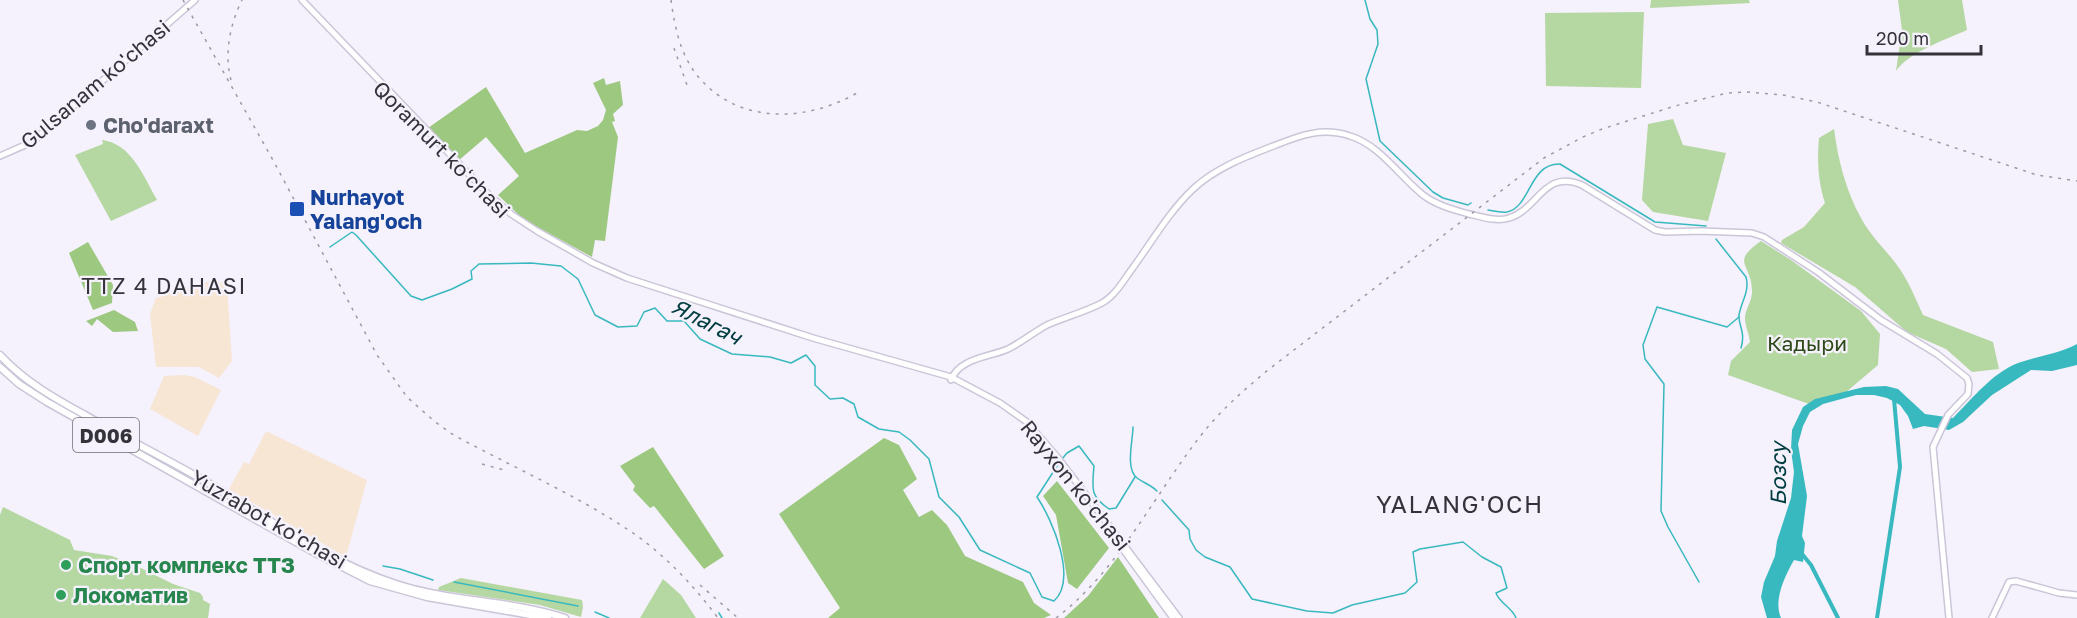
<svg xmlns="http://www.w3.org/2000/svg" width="2077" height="618" font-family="'Golos Text',sans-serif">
	<rect width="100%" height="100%" fill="#f5f1fd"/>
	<g fill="#f8e6d5">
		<polygon points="213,280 227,285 232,361 219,378 199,367 156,367 150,314 156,298"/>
		<polygon points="184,375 195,377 221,390 198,436 150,409 164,376"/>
		<polygon points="266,431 367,480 346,557 229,489 244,462 249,464"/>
	</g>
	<g fill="#b5d7a1">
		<polygon points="1651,0 1749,0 1750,3 1650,8"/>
		<path d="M1898,0H1962L1967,30C1945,40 1909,52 1896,71L1902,30Z"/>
		<polygon points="1644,12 1641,88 1546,86 1545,13"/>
		<polygon points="1673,119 1683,145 1726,153 1708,221 1653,212 1642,200 1648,124"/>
		<path d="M1834,129C1838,160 1846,191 1861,218C1872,239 1891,254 1903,274C1911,287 1917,302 1923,315L1993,342L1999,369L1972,372L1946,349L1907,332L1855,287L1781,243L1782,240L1804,227L1825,203C1818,181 1817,161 1819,138Z"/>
		<path d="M102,140C131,143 144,177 157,200L111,221L75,155L103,144Z"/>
		<path d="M1761,241L1791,260L1861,311L1880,334L1878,365L1845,393L1809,404L1728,375L1731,361L1750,342C1749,334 1745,325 1745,318C1745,309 1753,300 1752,290C1751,263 1730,263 1761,241Z"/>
		<polygon points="3,507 70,540 74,550 112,556 143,569 173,584 200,593 203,597 203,600 210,604 208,618 0,618 0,515"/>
		<polygon points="461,578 582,600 583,607 581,617 540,605 438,590 439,587"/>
		<polygon points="663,579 681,595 696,618 640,618"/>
	</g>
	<g fill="#9cc880">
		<polygon points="604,78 606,85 620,81 623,105 613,114 615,121 612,122 618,137 605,241 595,240 592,257 523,219 498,195 519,176 486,137 458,161 428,128 486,87 525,153 577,130 587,131 598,126 603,120 606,110 593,83"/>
		<polygon points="88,242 113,285 112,303 93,310 69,253"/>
		<polygon points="114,310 135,322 138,331 113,332 97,319 92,326 86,321"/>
		<polygon points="884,438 899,445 917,479 903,490 919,517 932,510 947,525 965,556 1023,582 1034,603 1051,615 1044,618 828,618 840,608 779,514"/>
		<polygon points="653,447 724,556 704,569 654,506 650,508 633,490 635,486 620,466"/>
		<polygon points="1057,481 1109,548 1077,589 1068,583 1056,515 1043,496"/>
		<polygon points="1118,557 1159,618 1064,618 1088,596"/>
	</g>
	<path fill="#38b9bf" d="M2077,344V365L2052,371L2031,370L1992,395L1963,422L1949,430L1924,426L1913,429L1908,416L1900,405L1887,398L1874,395H1856L1823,404L1810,412L1803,426L1798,444L1807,496L1802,536L1805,543L1803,562L1794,560C1785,576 1773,600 1781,618H1767L1761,597L1764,582L1775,556L1777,541L1791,498L1794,472L1791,450L1792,430L1803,407L1815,399L1864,387L1886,386L1898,389L1925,414L1953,418C1972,399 1992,373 2018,363C2038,356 2058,354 2077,344Z"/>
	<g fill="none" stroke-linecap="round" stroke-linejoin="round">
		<g stroke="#38b9bf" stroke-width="1.5">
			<polyline points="1365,0 1370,19 1377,30 1378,44 1366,79 1380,141 1433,192 1443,198 1468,205 1471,203"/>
			<path d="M1488,210C1494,211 1501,213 1507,212C1531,207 1529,163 1560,164L1655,222L1706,226"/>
			<path d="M1716,239L1746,277C1750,291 1741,302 1739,315C1738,326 1746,331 1741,348"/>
			<path d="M330,247L352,232L356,235L411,296L422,300L452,289L472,279L471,271L479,264L531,263L561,266L578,279L595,315L618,327L637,326L644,312L655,308L667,321H684L700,339L732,354L770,357L791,363L806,355L815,366V385L830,399L843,398L854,404L858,417L879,429L899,432L910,440L929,459L939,497L959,517L980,550L1030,573L1042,597L1054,601C1078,579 1052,519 1037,497L1059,463"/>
			<path d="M1133,427C1133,440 1125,469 1137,478C1144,483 1151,485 1157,491"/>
			<path d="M1062,459L1067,453L1079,446L1094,466C1092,489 1090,496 1109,509L1116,508L1135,477"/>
			<path d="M1162,500L1189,530L1190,539L1196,550L1205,557L1230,567L1252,599L1307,611L1333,613L1352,605L1405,593L1417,582L1413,552L1420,549L1463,542L1482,557L1501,567L1507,588L1496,593C1500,604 1512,607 1516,618"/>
			<polyline points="383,566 400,569 433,580"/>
			<polyline points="454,582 578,606"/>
			<polyline points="1699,582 1668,527 1661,511 1664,384 1645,359 1643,345 1657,307 1727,327 1739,317"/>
			<polyline points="595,612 609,618"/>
			<polyline points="719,613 722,618"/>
		</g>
		<g stroke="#38b9bf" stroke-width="4">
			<polyline points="1802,554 1811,565 1838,618"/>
			<polyline points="1877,618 1900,467 1894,399"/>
		</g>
		<defs>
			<g id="secondary">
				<polyline points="302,0 489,195 511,214 537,231 593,263 627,278 813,338 951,377 1000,403 1027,422 1058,458 1179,618"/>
				<polyline points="0,156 32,142 195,0"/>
				<path d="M951,380C959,358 990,357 1008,349C1022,342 1034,332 1047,325C1065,317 1085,312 1102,303C1115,296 1123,281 1132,269C1151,243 1169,212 1192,190C1215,168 1247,156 1276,145C1301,135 1323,127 1350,136C1380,145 1399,176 1423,195C1436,205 1454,210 1469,214C1482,217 1497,222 1509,218C1539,209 1543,169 1582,185L1655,230L1665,232L1701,231L1752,233L1764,237L1818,272L1881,320L1937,354L1967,378L1969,384L1968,394L1948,415L1933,447L1949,618"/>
				<polyline points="1114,537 1173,618"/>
				<polyline points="1992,618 2009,582 2016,581 2059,593 2077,595"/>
			</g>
			<g id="primary">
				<path d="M0,355C24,381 54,398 85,415C121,436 159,455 196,476C262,513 324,561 396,584C451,602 510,600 565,618"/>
				<polyline points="0,367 19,384 47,402 319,555 370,581 427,597 548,618"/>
			</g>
		</defs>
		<use href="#secondary" stroke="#cbc5d8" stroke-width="8"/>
		<use href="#primary" stroke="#cbc5d8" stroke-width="9"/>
		<use href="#secondary" stroke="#fff" stroke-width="5"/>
		<use href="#primary" stroke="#fff" stroke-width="6"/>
		<g stroke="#9d9aa3" stroke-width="1.5" stroke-dasharray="3 6" stroke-linecap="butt">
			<path d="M183,0L274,162L377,355L407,397L434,421L452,434C512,467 577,495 633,533C666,556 694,586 718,618"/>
			<path d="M671,0C675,29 681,59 702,81C743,125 808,121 857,93"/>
			<polyline points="674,48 688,88"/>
			<path d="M231,80C224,54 230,24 242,0"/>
			<polyline points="482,464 504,470"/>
			<polyline points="700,585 738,618"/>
			<path d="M1056,618C1118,571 1154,495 1202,434C1221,410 1244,390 1268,370L1544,158L1583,137L1602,129L1675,106L1727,93L1747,92L1783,95L1817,102L2013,167L2037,175L2077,181"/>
		</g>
	</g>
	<circle fill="#6b7280" stroke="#f5f1fd" stroke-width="2" cx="91" cy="125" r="6"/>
	<rect fill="#1a4fb4" stroke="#f5f1fd" stroke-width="2" x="289" y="201" width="16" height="16" rx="3"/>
	<g fill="#2e9e5b" stroke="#f5f1fd" stroke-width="2">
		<circle cx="66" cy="565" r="6"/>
		<circle cx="61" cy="595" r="6"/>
	</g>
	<g text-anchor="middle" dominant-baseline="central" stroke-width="4.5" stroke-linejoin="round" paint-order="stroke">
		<rect fill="#f5f1fd" stroke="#6f6c74" stroke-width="1.5" x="73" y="418" width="66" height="34" rx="4.5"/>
		<g font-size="20" font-weight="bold" fill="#35333a">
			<text x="106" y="435">D006</text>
		</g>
		<g font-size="21" fill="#35333a" stroke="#f5f1fd">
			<text transform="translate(95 84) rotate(-40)">Gulsanam ko'chasi</text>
			<text transform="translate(442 149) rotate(45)">Qoramurt koʻchasi</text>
			<text transform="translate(1076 485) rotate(51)">Rayxon ko'chasi</text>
			<text transform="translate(269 519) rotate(30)">Yuzrabot ko'chasi</text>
		</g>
		<g font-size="21" font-weight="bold" fill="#5b616d" stroke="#f5f1fd" text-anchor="start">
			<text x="103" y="125">Cho'daraxt</text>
		</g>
		<g font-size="21" font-weight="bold" fill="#164399" stroke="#f5f1fd" text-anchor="start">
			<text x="310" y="197">Nurhayot<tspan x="310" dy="24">Yalang'och</tspan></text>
		</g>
		<g font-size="21" fill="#2c4917" stroke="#f5f1fd">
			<text x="1807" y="343">Кадыри</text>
		</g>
		<g font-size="21" font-weight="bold" fill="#27864d" stroke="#f5f1fd" text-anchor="start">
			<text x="78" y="565">Спорт комплекс ТТЗ</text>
			<text x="73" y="595">Локоматив</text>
		</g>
		<g font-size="22" letter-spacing="1.5" fill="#35333a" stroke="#f5f1fd">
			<text x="164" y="285">TTZ 4 DAHASI</text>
		</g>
		<g font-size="22" font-style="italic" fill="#013d40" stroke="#f5f1fd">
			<text transform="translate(707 321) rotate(27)">Ялагач</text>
			<text transform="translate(1777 474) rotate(-90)">Бозсу</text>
		</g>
		<g font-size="24" letter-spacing="1.5" fill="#35333a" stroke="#f5f1fd">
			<text x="1460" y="503">YALANG'OCH</text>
		</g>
	</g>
	<path d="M1867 45v9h114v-9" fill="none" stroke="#35333a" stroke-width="3"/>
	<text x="1876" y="45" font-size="18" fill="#35333a" stroke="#f5f1fd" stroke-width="4.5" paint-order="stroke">200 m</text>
</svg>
